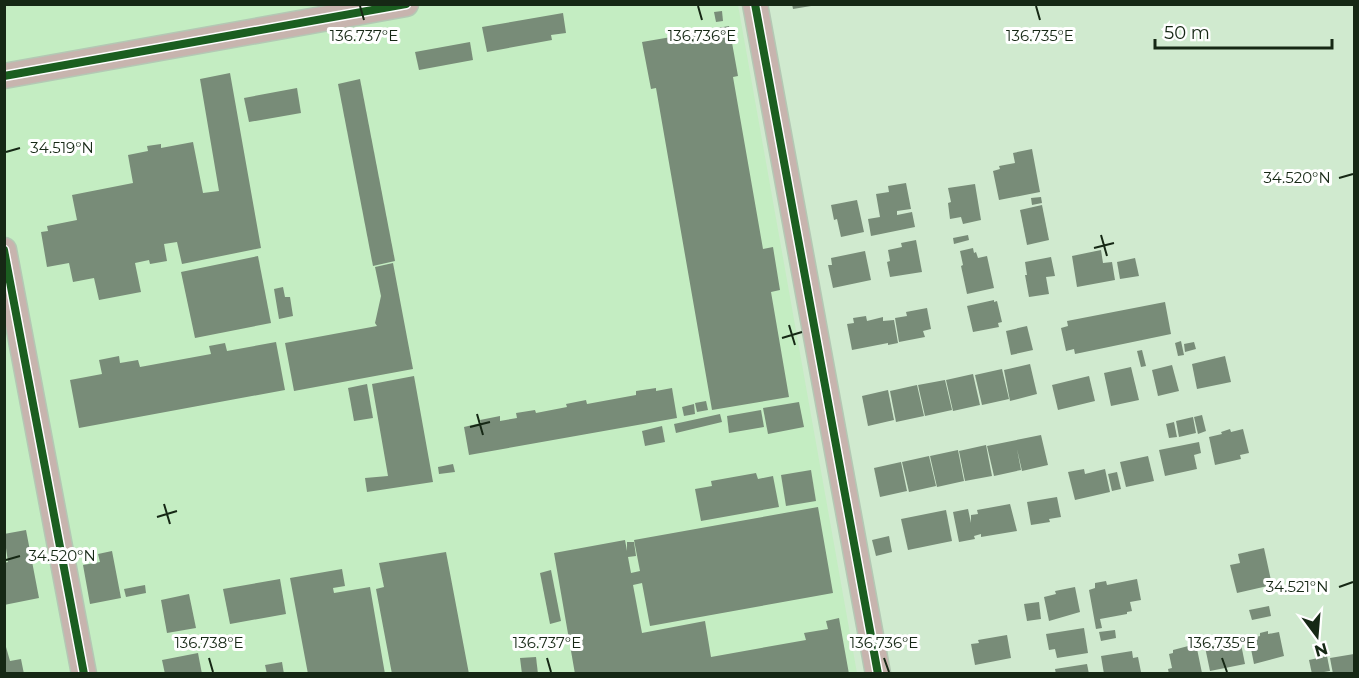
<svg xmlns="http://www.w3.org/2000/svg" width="1359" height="678" font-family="Montserrat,sans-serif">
	<rect width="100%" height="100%" fill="#d0eacf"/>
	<polygon fill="#c4edc2" points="4,5 738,5 857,673 5,673"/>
	<g fill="#788c78">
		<polygon points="792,4 811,4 811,6 793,9"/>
		<polygon points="722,11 723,21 716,22 714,12"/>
		<polygon points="563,13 566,33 551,35 552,40 487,52 482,27"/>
		<polygon points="729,26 738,76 733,77 763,249 773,247 780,290 771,292 789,397 712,410 656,88 651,89 642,42 677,36 676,31 688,29 689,33"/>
		<polygon points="470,42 473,60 419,70 415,52"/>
		<polygon points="230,73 261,248 182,264 177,242 164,244 167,261 150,264 149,260 135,263 141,292 99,300 94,278 73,282 69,263 47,267 41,232 48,231 47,226 77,220 72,195 133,183 128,155 148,151 147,146 161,144 161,148 193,142 203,193 219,191 200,79"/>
		<polygon points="360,79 395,261 373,266 338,84"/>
		<polygon points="297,88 301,113 249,122 244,98"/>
		<polygon points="1032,149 1040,192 999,200 993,171 1000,169 999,166 1015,163 1013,153"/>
		<polygon points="906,183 911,209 897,211 897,215 912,212 915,227 871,236 868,219 880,217 876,194 889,192 888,186"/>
		<polygon points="975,184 981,220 963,224 961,217 950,219 948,203 951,202 948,188"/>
		<polygon points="1041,197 1042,203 1032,205 1031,198"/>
		<polygon points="857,200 864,232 841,237 837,219 834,220 831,205"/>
		<polygon points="1042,205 1049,240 1027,245 1020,210"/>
		<polygon points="968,235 969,240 954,244 953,238"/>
		<polygon points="916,240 922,272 890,277 887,262 890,261 888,250 902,247 901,243"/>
		<polygon points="973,248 974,253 976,252 978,258 987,256 994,288 967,294 961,266 963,265 960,251"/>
		<polygon points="1101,250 1103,263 1112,262 1115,280 1077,287 1072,256"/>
		<polygon points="865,251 871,280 833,288 828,265 832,265 831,258"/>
		<polygon points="258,256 271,323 195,338 181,272"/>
		<polygon points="1051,257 1055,276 1046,277 1049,294 1029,297 1025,275 1027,275 1025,262"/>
		<polygon points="1135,258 1139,276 1120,279 1117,262"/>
		<polygon points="393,263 413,369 294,391 285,343 377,326 375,323 381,296 375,267"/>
		<polygon points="283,287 285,297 290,297 293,316 279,319 274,289"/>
		<polygon points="994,300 994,302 997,301 1002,322 998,323 999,327 973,332 967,306"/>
		<polygon points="1165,302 1171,334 1075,354 1074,349 1066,351 1061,328 1068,326 1067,321"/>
		<polygon points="927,308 931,329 923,331 925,337 899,342 895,318 907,316 906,312"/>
		<polygon points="866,316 867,321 883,317 883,321 894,320 898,343 888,345 888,343 852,350 847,324 854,323 853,318"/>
		<polygon points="1027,326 1033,350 1011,355 1006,331"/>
		<polygon points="1181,341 1184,355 1178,356 1175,343"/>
		<polygon points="276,342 285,390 79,428 70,380 102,374 99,360 119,356 120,363 138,360 140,367 211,354 209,346 225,343 227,351"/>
		<polygon points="1194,342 1196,349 1185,352 1184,344"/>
		<polygon points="1142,350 1146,366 1141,367 1137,351"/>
		<polygon points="1225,356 1231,382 1197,389 1192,364"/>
		<polygon points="1030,364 1037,394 1010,401 1004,370"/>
		<polygon points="1172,365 1179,391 1158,396 1152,370"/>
		<polygon points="1131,367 1139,400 1111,406 1104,373"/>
		<polygon points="1002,369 1009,399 982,405 975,375"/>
		<polygon points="973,374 980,405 953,411 946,380"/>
		<polygon points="414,376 433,482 367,492 365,478 388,476 372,384"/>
		<polygon points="1089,376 1095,401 1058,410 1052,385"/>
		<polygon points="945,380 952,410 925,416 918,385"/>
		<polygon points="367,384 373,418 354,421 348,388"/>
		<polygon points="917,385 924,416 896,422 890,391"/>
		<polygon points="656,388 656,391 672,388 677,418 469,455 464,427 481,423 480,420 500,416 500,421 517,418 516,413 535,410 536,413 567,407 566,404 586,400 587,404 636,395 636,391"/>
		<polygon points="888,390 894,420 868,426 862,396"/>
		<polygon points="706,401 708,410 697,412 695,403"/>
		<polygon points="799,402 804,427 768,434 763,408"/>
		<polygon points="694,404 695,414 684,416 682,407"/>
		<polygon points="761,410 764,427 729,433 727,416"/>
		<polygon points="720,414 722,422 676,433 674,424"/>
		<polygon points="1202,415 1206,431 1198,434 1194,417"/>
		<polygon points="1193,417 1196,433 1179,437 1176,421"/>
		<polygon points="1174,422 1177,437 1169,438 1166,424"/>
		<polygon points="662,426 665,442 645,446 642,431"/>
		<polygon points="1230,429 1231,432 1243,429 1249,453 1240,455 1241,459 1215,465 1209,437 1222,434 1221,432"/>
		<polygon points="1041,435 1048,465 1022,471 1017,449 1021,470 994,476 987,446"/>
		<polygon points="1199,442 1201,453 1194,455 1197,469 1165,476 1159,450"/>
		<polygon points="986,445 992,476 965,481 959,451"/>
		<polygon points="958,450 964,481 937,487 930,456"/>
		<polygon points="929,456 936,486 909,492 902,462"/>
		<polygon points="1148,456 1154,481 1126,487 1120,462"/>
		<polygon points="901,462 907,491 880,497 874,468"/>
		<polygon points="453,464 455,472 439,474 438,467"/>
		<polygon points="1084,469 1085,474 1105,469 1110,492 1075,500 1068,472"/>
		<polygon points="811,470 816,501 786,506 781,475"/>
		<polygon points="1117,472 1121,489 1112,491 1108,474"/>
		<polygon points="756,473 758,479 773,476 779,507 701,521 695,489 712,486 711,481"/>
		<polygon points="1057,497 1061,517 1049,519 1050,522 1031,525 1027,502"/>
		<polygon points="1010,504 1017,531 981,537 981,534 974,536 975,539 959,542 953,512 968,509 971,523 971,515 978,514 977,510"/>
		<polygon points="818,507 833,593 650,626 642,583 633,585 642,633 705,621 711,657 806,640 804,633 828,629 826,621 839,618 849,674 575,674 554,553 625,540 627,551 627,542 634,542 636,556 628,557 631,573 640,571 634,540"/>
		<polygon points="946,510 952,541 908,550 901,519"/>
		<polygon points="26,530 39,598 4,605 4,563 8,562 4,534"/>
		<polygon points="889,536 892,552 876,556 872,540"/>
		<polygon points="1264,548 1272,585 1237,593 1230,565 1240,563 1238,554"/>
		<polygon points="112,551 121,598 90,604 83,565 100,562 98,554"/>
		<polygon points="446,552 469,674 392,674 376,589 384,587 379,563"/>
		<polygon points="342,569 345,586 333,588 334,593 370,587 385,674 308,674 290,578"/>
		<polygon points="551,570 561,621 550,624 540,573"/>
		<polygon points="280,579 286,614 230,624 223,589"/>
		<polygon points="1137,579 1141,600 1130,602 1132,611 1127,612 1127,614 1100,619 1102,628 1096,629 1089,590 1095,588 1095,583 1106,581 1107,585"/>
		<polygon points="145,585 146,593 126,597 124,589"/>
		<polygon points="1075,587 1080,612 1049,621 1044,597 1056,594 1055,591"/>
		<polygon points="189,594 196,628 167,633 161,600"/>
		<polygon points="1039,602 1041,619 1027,621 1024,604"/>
		<polygon points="1269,606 1271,616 1252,620 1249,610"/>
		<polygon points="1084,628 1088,653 1057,658 1055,649 1049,650 1046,634"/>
		<polygon points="1115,630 1116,638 1101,641 1099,632"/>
		<polygon points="1268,631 1268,634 1279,632 1284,656 1254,664 1249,639 1260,636 1260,633"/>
		<polygon points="1007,635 1011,658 975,665 971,644 979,643 978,640"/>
		<polygon points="1240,639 1245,664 1210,671 1205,647"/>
		<polygon points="4,640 10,661 21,659 24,674 4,674"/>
		<polygon points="1196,644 1202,673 1169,674 1168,669 1172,668 1169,654 1173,653 1173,650"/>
		<polygon points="1132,651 1133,658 1138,657 1141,672 1104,674 1101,656"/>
		<polygon points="198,653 202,674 165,674 162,660"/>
		<polygon points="1354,654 1354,674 1333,674 1330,658"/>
		<polygon points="1327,656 1330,671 1312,674 1309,660"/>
		<polygon points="536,657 538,674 522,674 520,658"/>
		<polygon points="282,662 284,674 267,674 265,665"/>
		<polygon points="1087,664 1089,674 1056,674 1055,669"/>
	</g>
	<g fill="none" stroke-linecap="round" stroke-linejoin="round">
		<defs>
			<g id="minor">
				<polyline points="755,4 878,674"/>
				<polyline points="4,76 406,4"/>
				<polyline points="4,250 84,674"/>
			</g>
		</defs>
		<use href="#minor" stroke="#b4c8b4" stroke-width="27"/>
		<use href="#minor" stroke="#c7b4ae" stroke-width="24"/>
		<defs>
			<g id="cycleway">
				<polyline points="755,4 878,674"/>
				<polyline points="4,76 406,4"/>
				<polyline points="4,250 84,674"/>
			</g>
		</defs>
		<use href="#cycleway" stroke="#fff" stroke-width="11"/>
		<use href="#cycleway" stroke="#1b5e20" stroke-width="8"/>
	</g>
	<path fill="none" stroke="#162815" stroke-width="2" d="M360,6L364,20M698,6L702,20M1036,6L1040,20M6,152L20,148M1339,178L1353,174M1101,235L1107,256M1094,248L1114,243M789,325L795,345M782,338L802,332M477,414L483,435M470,427L490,422M164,504L170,524M157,517L177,511M6,560L20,556M1339,587L1353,582M209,658L213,672M547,658L551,672M884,658L889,672M1222,658L1227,672"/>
	<g font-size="15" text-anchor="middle" fill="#162815" stroke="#fff" stroke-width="6" stroke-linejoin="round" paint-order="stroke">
		<text x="364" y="41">136.737°E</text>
		<text x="702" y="41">136.736°E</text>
		<text x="1040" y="41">136.735°E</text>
		<text x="62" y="153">34.519°N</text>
		<text x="1297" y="183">34.520°N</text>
		<text x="62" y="561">34.520°N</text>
		<text x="1297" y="592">34.521°N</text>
		<text x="209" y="648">136.738°E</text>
		<text x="547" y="648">136.737°E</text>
		<text x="884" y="648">136.736°E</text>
		<text x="1222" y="648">136.735°E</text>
	</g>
	<rect width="1359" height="678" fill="none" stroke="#162815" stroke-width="12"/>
	<g transform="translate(1317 636) rotate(164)" stroke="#ffffff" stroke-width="4.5" paint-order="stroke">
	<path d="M0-4.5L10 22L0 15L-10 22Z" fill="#162815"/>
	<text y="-9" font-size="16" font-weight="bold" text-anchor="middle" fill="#162815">N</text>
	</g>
	<path d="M1155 39v9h177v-9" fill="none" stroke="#162815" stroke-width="3"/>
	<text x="1164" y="39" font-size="18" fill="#162815" stroke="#ffffff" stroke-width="4.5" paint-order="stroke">50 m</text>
</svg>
